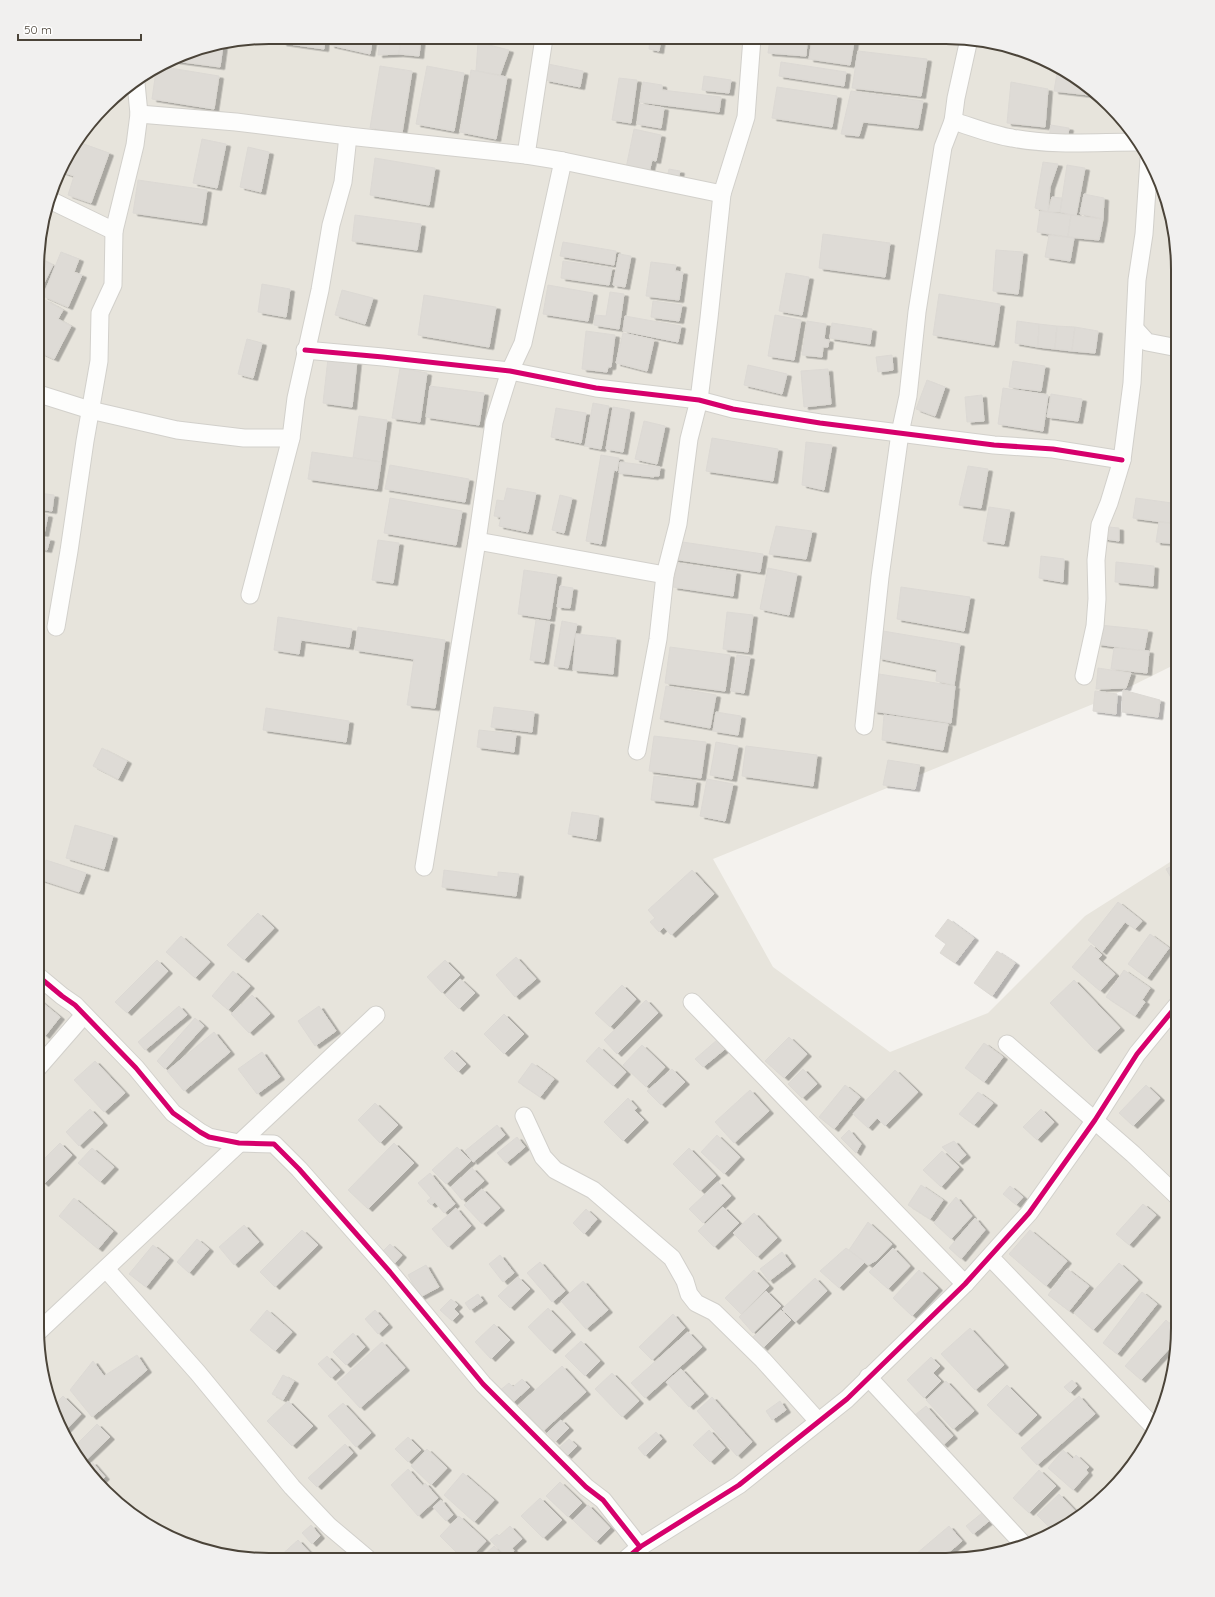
<svg xmlns="http://www.w3.org/2000/svg" width="1215" height="1597" font-family="Quicksand,sans-serif">
	<defs>
		<filter id="shadow"><feDropShadow dx="4.5" dy="2.5" stdDeviation="0" flood-color="#0004"/></filter>
	</defs>
	<rect width="100%" height="100%" fill="#f4f2ee"/>
	<polygon fill="#e7e4dc" points="269,37 976,39 1034,55 1075,76 1120,116 1154,166 1170,209 1178,269 1178,663 1103,700 713,859 773,967 890,1052 988,1013 1085,916 1178,857 1177,1343 1166,1402 1139,1457 1099,1502 1049,1536 1006,1552 946,1560 239,1558 181,1542 140,1521 95,1481 61,1431 45,1388 37,1328 39,239 68,153 116,95 194,49"/>
	<g fill="#dedbd6" stroke="#dcd9d4" filter="url(#shadow)">
		<polygon points="283,37 325,37 324,49 282,43"/>
		<polygon points="332,37 373,37 370,54 330,45"/>
		<polygon points="380,37 401,37 399,54 378,55"/>
		<polygon points="401,37 421,37 419,56 399,54"/>
		<polygon points="650,38 661,38 659,51 649,49"/>
		<polygon points="770,39 807,43 806,56 768,53"/>
		<polygon points="812,39 854,42 850,65 809,59"/>
		<polygon points="478,42 509,50 500,75 476,71"/>
		<polygon points="223,45 220,67 175,61 194,49"/>
		<polygon points="858,51 927,59 921,96 852,88"/>
		<polygon points="781,62 846,72 844,86 779,76"/>
		<polygon points="548,64 583,71 580,87 545,80"/>
		<polygon points="380,66 412,71 402,133 370,128"/>
		<polygon points="427,66 464,73 454,131 416,124"/>
		<polygon points="164,67 219,76 214,109 152,99 156,71"/>
		<polygon points="1058,67 1075,76 1090,89 1089,95 1054,91"/>
		<polygon points="471,70 507,77 496,139 460,132"/>
		<polygon points="704,76 731,80 729,93 702,90"/>
		<polygon points="619,78 637,80 631,123 612,120"/>
		<polygon points="643,82 662,85 662,90 721,97 719,112 640,102"/>
		<polygon points="1011,82 1048,89 1045,127 1007,123"/>
		<polygon points="777,87 837,96 832,127 772,118"/>
		<polygon points="851,91 923,101 918,128 863,122 859,136 841,134"/>
		<polygon points="640,104 664,108 661,128 637,124"/>
		<polygon points="1051,125 1069,128 1067,140 1049,138"/>
		<polygon points="634,129 661,135 656,161 652,160 649,173 626,168"/>
		<polygon points="202,139 226,144 217,188 193,183"/>
		<polygon points="81,143 109,153 91,203 68,195 74,176 62,172 68,153 77,156"/>
		<polygon points="248,147 269,152 261,192 240,187"/>
		<polygon points="375,158 435,168 429,205 370,195"/>
		<polygon points="1043,162 1058,164 1050,187 1048,212 1035,208"/>
		<polygon points="1067,165 1085,168 1076,216 1060,212"/>
		<polygon points="669,169 680,171 677,183 666,181"/>
		<polygon points="138,180 207,190 202,223 133,213"/>
		<polygon points="1084,194 1104,198 1103,219 1080,214"/>
		<polygon points="1052,197 1062,198 1060,212 1048,212"/>
		<polygon points="1040,211 1071,215 1068,237 1037,232"/>
		<polygon points="355,215 421,224 417,250 352,241"/>
		<polygon points="1071,215 1103,219 1099,240 1068,237"/>
		<polygon points="823,234 890,243 885,277 819,268"/>
		<polygon points="1049,235 1074,238 1070,261 1045,257"/>
		<polygon points="563,242 616,251 614,265 560,256"/>
		<polygon points="996,250 1023,252 1018,294 993,291"/>
		<polygon points="61,252 79,259 74,272 82,275 68,307 43,296"/>
		<polygon points="619,254 631,256 625,287 613,285"/>
		<polygon points="39,258 53,265 39,293"/>
		<polygon points="563,261 612,268 609,285 561,278"/>
		<polygon points="651,262 676,265 675,271 683,272 679,300 646,296"/>
		<polygon points="786,273 809,277 802,315 779,311"/>
		<polygon points="262,284 290,289 286,317 258,312"/>
		<polygon points="548,285 593,293 588,321 543,314"/>
		<polygon points="342,290 373,298 365,324 335,315"/>
		<polygon points="610,292 624,294 619,329 594,325 595,315 606,316"/>
		<polygon points="939,294 1000,304 994,345 933,335"/>
		<polygon points="424,295 496,307 489,347 418,335"/>
		<polygon points="45,300 63,310 58,319 71,326 54,359 39,352 39,311"/>
		<polygon points="653,301 682,305 679,321 651,317"/>
		<polygon points="775,315 801,320 794,360 768,356"/>
		<polygon points="625,316 681,326 678,342 623,331"/>
		<polygon points="807,321 826,324 824,339 829,340 828,347 823,347 822,357 802,355"/>
		<polygon points="1017,321 1039,324 1038,347 1015,343"/>
		<polygon points="832,323 872,329 870,344 830,338"/>
		<polygon points="1039,324 1057,326 1055,349 1038,347"/>
		<polygon points="1057,326 1075,327 1072,351 1055,349"/>
		<polygon points="1075,327 1098,331 1095,353 1072,351"/>
		<polygon points="586,331 615,335 611,367 608,367 607,372 582,369"/>
		<polygon points="623,333 654,340 647,371 616,363"/>
		<polygon points="247,339 262,343 253,378 238,374"/>
		<polygon points="892,355 893,370 878,372 876,357"/>
		<polygon points="328,358 357,361 352,407 323,403"/>
		<polygon points="1013,361 1045,366 1041,391 1009,387"/>
		<polygon points="748,365 787,374 782,394 744,385"/>
		<polygon points="400,368 427,373 420,422 392,418"/>
		<polygon points="828,369 831,404 804,407 801,371"/>
		<polygon points="927,380 945,387 935,416 916,409"/>
		<polygon points="430,386 484,393 479,425 426,417"/>
		<polygon points="1003,388 1048,395 1043,431 998,424"/>
		<polygon points="1051,394 1082,399 1078,421 1047,417"/>
		<polygon points="982,395 984,421 967,422 965,397"/>
		<polygon points="593,403 609,406 601,449 585,446"/>
		<polygon points="613,407 630,410 623,452 606,449"/>
		<polygon points="556,408 586,413 581,443 551,437"/>
		<polygon points="359,416 387,420 381,462 353,458"/>
		<polygon points="644,421 665,426 657,464 635,459"/>
		<polygon points="712,438 778,449 773,481 706,471"/>
		<polygon points="806,442 832,445 824,490 802,485"/>
		<polygon points="312,452 381,462 377,489 308,479"/>
		<polygon points="601,455 619,458 617,471 614,470 601,544 586,541"/>
		<polygon points="620,462 660,467 659,476 654,476 654,477 619,473"/>
		<polygon points="390,465 469,479 465,502 385,489"/>
		<polygon points="968,466 988,469 981,508 959,505"/>
		<polygon points="507,488 536,493 528,532 499,526 501,517 494,516 497,500 504,501"/>
		<polygon points="39,493 54,495 52,511 39,509"/>
		<polygon points="560,495 572,498 564,533 552,530"/>
		<polygon points="390,498 462,511 456,545 384,533"/>
		<polygon points="1136,498 1172,503 1170,523 1133,518"/>
		<polygon points="1174,502 1178,503 1178,523 1171,522"/>
		<polygon points="989,507 1010,510 1004,544 983,541"/>
		<polygon points="39,513 48,515 44,534 38,533"/>
		<polygon points="1159,522 1178,524 1178,544 1156,542"/>
		<polygon points="776,526 812,531 806,559 769,554"/>
		<polygon points="1101,526 1119,528 1119,541 1099,538"/>
		<polygon points="40,537 50,539 47,550 38,548 38,539"/>
		<polygon points="378,540 399,543 393,583 372,580"/>
		<polygon points="676,541 763,554 760,572 673,559"/>
		<polygon points="1041,556 1064,559 1063,582 1039,578"/>
		<polygon points="1116,562 1154,566 1153,586 1115,582"/>
		<polygon points="677,563 736,572 733,596 673,587"/>
		<polygon points="768,568 797,574 789,615 760,609"/>
		<polygon points="524,570 557,575 550,619 518,614"/>
		<polygon points="560,586 573,588 570,608 557,607"/>
		<polygon points="901,587 970,597 964,631 897,619"/>
		<polygon points="727,612 753,615 748,652 723,649"/>
		<polygon points="278,617 352,629 349,647 301,640 299,654 274,650"/>
		<polygon points="536,620 550,622 544,662 530,660"/>
		<polygon points="562,621 577,624 568,668 554,666"/>
		<polygon points="1100,625 1148,630 1144,651 1097,644"/>
		<polygon points="358,627 445,640 435,708 407,705 414,659 355,650"/>
		<polygon points="883,631 960,644 954,685 936,681 937,670 878,658"/>
		<polygon points="576,634 616,638 613,674 573,670"/>
		<polygon points="670,647 730,655 725,691 665,683"/>
		<polygon points="1114,648 1149,651 1147,673 1111,669"/>
		<polygon points="737,655 750,657 744,693 731,691"/>
		<polygon points="1098,668 1131,673 1126,688 1096,689"/>
		<polygon points="879,674 955,686 951,723 873,711"/>
		<polygon points="666,686 716,695 710,728 660,719"/>
		<polygon points="1123,690 1160,700 1158,717 1122,712"/>
		<polygon points="1095,691 1117,694 1116,714 1093,711"/>
		<polygon points="494,707 534,712 532,732 491,727"/>
		<polygon points="266,708 349,721 346,742 263,730"/>
		<polygon points="716,712 741,716 738,735 713,731"/>
		<polygon points="884,715 948,724 943,750 882,740"/>
		<polygon points="479,730 516,734 514,752 477,747"/>
		<polygon points="654,736 706,742 701,778 649,771"/>
		<polygon points="716,742 738,746 732,779 710,775"/>
		<polygon points="746,746 817,755 813,786 742,776"/>
		<polygon points="102,748 127,761 118,779 93,766"/>
		<polygon points="888,760 920,765 915,789 883,785"/>
		<polygon points="654,776 696,781 693,805 651,800"/>
		<polygon points="707,779 733,784 725,821 700,816"/>
		<polygon points="572,812 599,816 596,839 568,834"/>
		<polygon points="75,825 113,836 104,869 66,858"/>
		<polygon points="46,860 86,873 79,892 39,879"/>
		<polygon points="1178,863 1178,890 1166,869"/>
		<polygon points="444,870 498,877 498,872 519,874 516,896 442,887"/>
		<polygon points="692,870 714,894 671,935 664,927 659,932 650,922 655,918 648,910"/>
		<polygon points="1118,902 1142,921 1135,929 1125,922 1102,952 1088,940"/>
		<polygon points="258,913 274,928 244,960 227,945"/>
		<polygon points="948,919 974,938 955,963 940,953 946,944 935,936"/>
		<polygon points="1150,934 1169,948 1147,978 1128,964"/>
		<polygon points="181,936 210,962 195,978 166,952"/>
		<polygon points="1091,945 1102,955 1098,959 1115,974 1100,991 1072,967"/>
		<polygon points="997,951 1015,963 992,996 974,983"/>
		<polygon points="516,957 536,979 515,997 496,975"/>
		<polygon points="157,960 168,971 127,1013 115,1002"/>
		<polygon points="445,960 460,975 442,993 427,977"/>
		<polygon points="1124,970 1150,988 1142,1000 1145,1002 1135,1016 1106,997"/>
		<polygon points="233,971 250,986 228,1010 212,996"/>
		<polygon points="460,979 475,993 459,1009 445,995"/>
		<polygon points="1074,980 1120,1028 1096,1051 1050,1003"/>
		<polygon points="622,985 636,999 610,1027 595,1013"/>
		<polygon points="252,995 270,1014 249,1033 231,1014"/>
		<polygon points="38,999 60,1017 45,1036 38,1030"/>
		<polygon points="646,1000 658,1013 617,1054 604,1040"/>
		<polygon points="179,1006 187,1015 145,1050 138,1042"/>
		<polygon points="319,1006 336,1031 315,1046 298,1021"/>
		<polygon points="504,1014 524,1034 504,1054 484,1034"/>
		<polygon points="195,1018 204,1026 165,1069 157,1061"/>
		<polygon points="214,1032 230,1052 184,1091 167,1071"/>
		<polygon points="789,1037 807,1054 784,1078 765,1061"/>
		<polygon points="717,1040 725,1049 703,1067 695,1059"/>
		<polygon points="984,1043 1003,1057 984,1082 965,1068"/>
		<polygon points="642,1045 665,1067 646,1087 623,1065"/>
		<polygon points="599,1047 626,1072 613,1086 586,1061"/>
		<polygon points="452,1050 466,1064 458,1072 444,1058"/>
		<polygon points="262,1052 280,1077 257,1094 238,1069"/>
		<polygon points="95,1061 125,1093 104,1112 74,1080"/>
		<polygon points="532,1063 554,1079 540,1097 518,1082"/>
		<polygon points="672,1069 685,1082 661,1105 647,1091"/>
		<polygon points="803,1069 817,1084 802,1098 788,1084"/>
		<polygon points="895,1070 918,1092 885,1126 877,1118 868,1128 853,1114"/>
		<polygon points="845,1085 860,1097 834,1129 819,1117"/>
		<polygon points="1146,1085 1160,1098 1133,1126 1119,1113"/>
		<polygon points="750,1090 769,1111 734,1143 715,1122"/>
		<polygon points="978,1092 993,1103 974,1125 959,1114"/>
		<polygon points="628,1098 637,1108 634,1110 644,1120 623,1141 604,1122"/>
		<polygon points="375,1103 398,1125 380,1143 358,1120"/>
		<polygon points="90,1109 103,1123 79,1146 66,1132"/>
		<polygon points="1041,1109 1054,1122 1037,1140 1023,1127"/>
		<polygon points="497,1125 505,1135 473,1162 465,1151"/>
		<polygon points="849,1130 861,1144 856,1153 841,1138"/>
		<polygon points="717,1135 740,1157 724,1174 701,1152"/>
		<polygon points="517,1137 525,1147 506,1163 497,1153"/>
		<polygon points="954,1141 966,1155 958,1162 942,1147"/>
		<polygon points="60,1143 72,1155 44,1184 37,1177 37,1166"/>
		<polygon points="394,1143 414,1163 368,1209 348,1190"/>
		<polygon points="457,1147 471,1161 446,1184 432,1170"/>
		<polygon points="92,1148 114,1167 100,1182 78,1163"/>
		<polygon points="689,1148 716,1176 700,1191 673,1164"/>
		<polygon points="942,1151 959,1167 941,1187 923,1170"/>
		<polygon points="472,1168 484,1181 462,1200 451,1187"/>
		<polygon points="430,1173 455,1204 444,1213 435,1202 431,1205 427,1201 431,1198 418,1183"/>
		<polygon points="718,1182 731,1196 703,1223 689,1209"/>
		<polygon points="921,1185 943,1200 930,1219 908,1205"/>
		<polygon points="1010,1186 1023,1197 1016,1205 1003,1194"/>
		<polygon points="482,1189 500,1208 482,1224 464,1205"/>
		<polygon points="956,1197 972,1216 951,1239 934,1223"/>
		<polygon points="74,1198 113,1231 98,1249 59,1216"/>
		<polygon points="1143,1204 1156,1215 1129,1245 1116,1234"/>
		<polygon points="723,1207 739,1223 714,1247 698,1231"/>
		<polygon points="456,1208 471,1226 448,1247 432,1229"/>
		<polygon points="586,1209 597,1219 584,1234 573,1223"/>
		<polygon points="754,1213 777,1238 757,1257 733,1233"/>
		<polygon points="975,1218 985,1230 961,1259 949,1248"/>
		<polygon points="868,1222 892,1244 877,1260 868,1265 849,1250"/>
		<polygon points="244,1225 259,1242 234,1265 219,1247"/>
		<polygon points="302,1230 318,1245 275,1287 260,1272"/>
		<polygon points="1030,1230 1067,1261 1046,1286 1009,1254"/>
		<polygon points="197,1239 209,1249 189,1273 177,1262"/>
		<polygon points="390,1244 402,1255 394,1264 382,1252"/>
		<polygon points="153,1245 169,1258 146,1287 129,1274"/>
		<polygon points="846,1248 865,1262 839,1288 820,1271"/>
		<polygon points="893,1248 910,1266 888,1289 869,1272"/>
		<polygon points="782,1252 791,1264 769,1281 760,1269"/>
		<polygon points="500,1255 514,1273 503,1282 489,1264"/>
		<polygon points="540,1262 565,1291 552,1302 527,1273"/>
		<polygon points="1119,1263 1138,1280 1093,1330 1074,1313"/>
		<polygon points="426,1265 439,1287 420,1297 408,1275"/>
		<polygon points="1067,1269 1089,1286 1069,1311 1048,1295"/>
		<polygon points="754,1270 769,1286 741,1314 725,1298"/>
		<polygon points="919,1270 938,1288 912,1316 893,1298"/>
		<polygon points="518,1277 530,1289 510,1308 498,1296"/>
		<polygon points="815,1278 827,1291 795,1322 782,1309"/>
		<polygon points="583,1281 608,1310 586,1329 561,1301"/>
		<polygon points="766,1291 781,1306 753,1333 739,1317"/>
		<polygon points="1142,1292 1157,1304 1117,1354 1103,1343"/>
		<polygon points="478,1294 483,1301 470,1310 465,1303"/>
		<polygon points="451,1299 458,1305 454,1309 459,1314 452,1321 440,1310"/>
		<polygon points="548,1308 571,1332 551,1351 528,1327"/>
		<polygon points="267,1310 292,1332 275,1351 250,1330"/>
		<polygon points="375,1310 388,1325 378,1334 365,1319"/>
		<polygon points="781,1310 791,1320 763,1348 753,1337"/>
		<polygon points="673,1314 685,1328 652,1360 639,1347"/>
		<polygon points="1166,1320 1177,1330 1177,1340 1141,1380 1125,1366"/>
		<polygon points="494,1324 510,1340 491,1359 475,1342"/>
		<polygon points="970,1328 1004,1365 975,1390 941,1354"/>
		<polygon points="688,1332 702,1347 645,1398 631,1383"/>
		<polygon points="353,1333 365,1347 346,1365 333,1352"/>
		<polygon points="581,1341 600,1361 585,1376 565,1356"/>
		<polygon points="382,1342 405,1368 360,1408 337,1383"/>
		<polygon points="137,1355 147,1370 92,1417 70,1390 93,1361 104,1376"/>
		<polygon points="327,1356 340,1370 331,1378 318,1364"/>
		<polygon points="931,1357 940,1366 933,1373 941,1381 924,1398 907,1380"/>
		<polygon points="562,1366 586,1392 543,1431 519,1405"/>
		<polygon points="681,1369 704,1394 689,1407 666,1382"/>
		<polygon points="612,1373 639,1401 622,1417 595,1389"/>
		<polygon points="283,1375 294,1381 283,1400 272,1394"/>
		<polygon points="522,1379 530,1387 511,1404 499,1391 509,1383 513,1387"/>
		<polygon points="1072,1380 1077,1386 1070,1393 1064,1387"/>
		<polygon points="946,1381 974,1411 953,1429 926,1400"/>
		<polygon points="1007,1385 1037,1415 1017,1434 987,1405"/>
		<polygon points="63,1396 81,1414 63,1433 52,1407"/>
		<polygon points="1079,1396 1095,1414 1037,1465 1021,1448"/>
		<polygon points="712,1397 752,1442 737,1456 697,1411"/>
		<polygon points="288,1401 313,1426 292,1446 267,1421"/>
		<polygon points="780,1401 786,1410 772,1420 766,1411"/>
		<polygon points="343,1403 371,1433 356,1447 328,1416"/>
		<polygon points="926,1406 953,1436 943,1445 915,1415"/>
		<polygon points="561,1420 569,1428 555,1442 547,1433"/>
		<polygon points="97,1424 110,1437 83,1463 73,1448"/>
		<polygon points="709,1430 725,1448 710,1462 693,1445"/>
		<polygon points="656,1432 662,1439 645,1456 638,1448"/>
		<polygon points="408,1437 421,1450 408,1462 395,1449"/>
		<polygon points="569,1439 577,1446 567,1456 559,1448"/>
		<polygon points="345,1444 353,1453 317,1487 308,1478"/>
		<polygon points="427,1449 447,1468 431,1485 411,1466"/>
		<polygon points="1063,1450 1073,1459 1076,1455 1089,1467 1086,1470 1088,1473 1073,1490 1048,1468"/>
		<polygon points="92,1462 105,1477 98,1484 86,1468"/>
		<polygon points="408,1469 423,1486 425,1483 438,1498 418,1516 391,1485"/>
		<polygon points="1039,1470 1056,1486 1029,1513 1013,1498"/>
		<polygon points="463,1473 494,1500 474,1522 444,1495"/>
		<polygon points="560,1482 582,1503 568,1517 546,1496"/>
		<polygon points="1059,1494 1077,1513 1054,1532 1037,1515"/>
		<polygon points="540,1498 562,1520 543,1538 521,1516"/>
		<polygon points="441,1500 453,1515 446,1521 433,1507"/>
		<polygon points="588,1505 610,1528 596,1542 573,1520"/>
		<polygon points="982,1513 989,1521 973,1534 966,1526"/>
		<polygon points="459,1516 486,1541 469,1559 463,1559 440,1536"/>
		<polygon points="311,1525 320,1536 312,1544 302,1533"/>
		<polygon points="510,1526 522,1539 512,1548 514,1551 507,1558 490,1540 497,1534 499,1536"/>
		<polygon points="949,1526 962,1541 940,1560 909,1560"/>
		<polygon points="298,1540 310,1553 304,1558 278,1558"/>
		<polygon points="494,1546 506,1559 480,1559"/>
		<polygon points="973,1550 978,1556 965,1558"/>
	</g>
	<g fill="none" stroke-linecap="round" stroke-linejoin="round">
		<defs>
			<g id="street">
				<polyline points="139,114 236,122 348,136 526,155 563,161 722,194"/>
				<path d="M953,121C973,127 992,135 1012,138C1053,146 1096,142 1138,142"/>
				<polyline points="526,155 544,38"/>
				<polyline points="52,201 114,231"/>
				<polyline points="1136,330 1147,342 1178,348"/>
				<polyline points="305,350 383,357 510,371 596,388 699,400 733,409 820,423 994,445 1053,449 1122,460"/>
				<polyline points="39,394 90,410 177,430 244,438 291,438"/>
				<polyline points="477,541 665,575"/>
				<polyline points="250,595 291,438 296,398 320,290 331,225 343,182 348,136"/>
				<polyline points="56,627 69,551 85,441 99,361 100,313 113,285 114,231 135,145 139,114 136,83"/>
				<polyline points="1084,676 1095,626 1097,599 1096,560 1100,525 1109,503 1122,460 1132,383 1137,280 1144,234 1149,159"/>
				<polyline points="864,726 880,577 900,433 908,396 917,312 943,147 953,121 956,98 969,39"/>
				<polyline points="637,751 658,639 665,575 678,524 689,439 699,400 709,318 722,194 746,117 752,38"/>
				<polyline points="424,867 477,541 494,422 510,371 523,343 563,161"/>
				<polyline points="38,976 62,996 75,1005 136,1068 173,1113 200,1132 209,1137 239,1143 274,1144 299,1169 390,1272 483,1384 586,1487 603,1500 640,1547"/>
				<polyline points="692,1002 965,1284"/>
				<polyline points="1007,1044 1133,1154 1178,1197"/>
				<polyline points="37,1069 84,1015"/>
				<polyline points="524,1116 543,1157 555,1170 593,1190 672,1258 685,1281 689,1294 696,1303 714,1312 763,1360 818,1421"/>
				<polyline points="990,1257 1154,1427"/>
				<polyline points="106,1269 198,1373 292,1487 329,1526 367,1558"/>
				<polyline points="38,1332 376,1015"/>
				<polyline points="868,1377 1024,1545"/>
				<polyline points="626,1559 640,1547 739,1485 847,1399 965,1284 1029,1213 1095,1120 1137,1054 1178,1004"/>
			</g>
		</defs>
		<use href="#street" stroke="#d2d0cb" stroke-width="19"/>
		<use href="#street" stroke="#fdfdfc" stroke-width="17"/>
		<defs>
			<g id="cycleway">
				<polyline points="305,350 383,357 510,371 596,388 699,400 733,409 820,423 994,445 1053,449 1122,460"/>
				<polyline points="38,976 62,996 75,1005 136,1068 173,1113 200,1132 209,1137 239,1143 274,1144 299,1169 390,1272 483,1384 586,1487 603,1500 640,1547"/>
				<polyline points="626,1559 640,1547 739,1485 847,1399 965,1284 1029,1213 1095,1120 1137,1054 1178,1004"/>
			</g>
		</defs>
		<use href="#cycleway" stroke="#fff" stroke-width="8"/>
		<use href="#cycleway" stroke="#d6006c" stroke-width="5"/>
	</g>
	<path d="M0 0H1215V1597H0ZM269 44H946A225 225 0 0 1 1171 269V1328A225 225 0 0 1 946 1553H269A225 225 0 0 1 44 1328V269A225 225 0 0 1 269 44Z" fill="#f1f0ef" fill-rule="evenodd"/>
	<path fill="none" stroke="#4b4439" stroke-width="2" d="M269 44H946A225 225 0 0 1 1171 269V1328A225 225 0 0 1 946 1553H269A225 225 0 0 1 44 1328V269A225 225 0 0 1 269 44Z"/>
	<path d="M18 34v6h123v-6" fill="none" stroke="#4b4439" stroke-width="2"/>
	<text x="24" y="34" font-size="12" fill="#4b4439" stroke="#ffffff" stroke-width="3" paint-order="stroke">50 m</text>
</svg>
